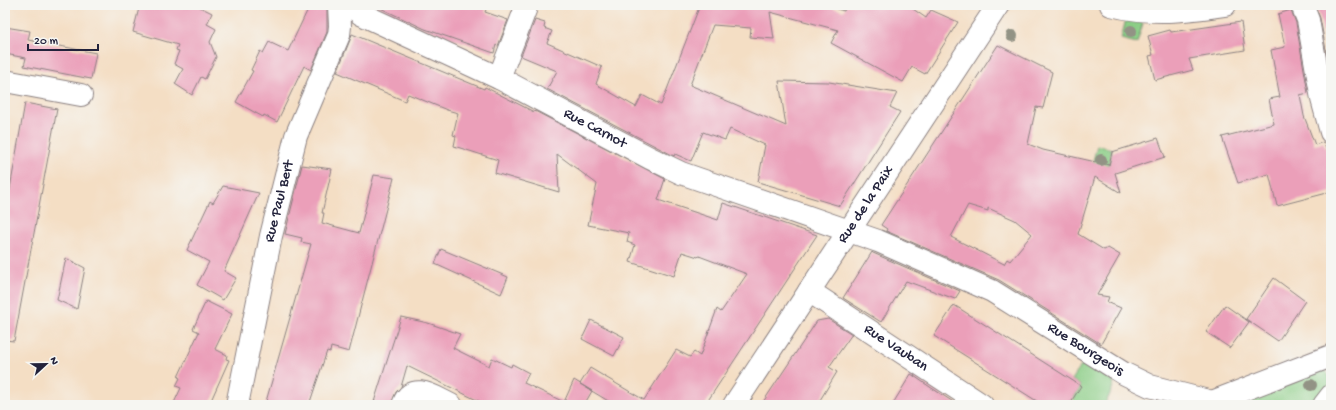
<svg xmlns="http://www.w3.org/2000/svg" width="1336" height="410" font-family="'Gochi Hand',sans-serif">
	<rect width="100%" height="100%" fill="#f6f6f2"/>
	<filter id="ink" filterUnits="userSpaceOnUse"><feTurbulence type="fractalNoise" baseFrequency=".025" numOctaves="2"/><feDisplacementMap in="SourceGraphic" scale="8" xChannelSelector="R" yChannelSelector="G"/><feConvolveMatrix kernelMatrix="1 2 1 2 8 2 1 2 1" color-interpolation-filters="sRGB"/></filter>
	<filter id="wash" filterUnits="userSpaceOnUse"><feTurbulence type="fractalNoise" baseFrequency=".012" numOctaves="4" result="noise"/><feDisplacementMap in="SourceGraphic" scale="16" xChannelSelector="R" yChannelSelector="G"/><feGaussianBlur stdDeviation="0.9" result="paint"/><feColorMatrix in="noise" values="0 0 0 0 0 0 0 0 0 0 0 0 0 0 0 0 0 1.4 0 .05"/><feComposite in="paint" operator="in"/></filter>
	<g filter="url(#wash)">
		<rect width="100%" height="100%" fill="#f4dec4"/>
		<g fill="#8acd85" stroke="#567860">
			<polygon points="1126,19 1143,23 1137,43 1121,39"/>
			<polygon points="1097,145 1112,149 1106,174 1091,170"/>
			<polygon points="1083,363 1114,382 1112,389 1105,405 1069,405 1081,386 1072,380"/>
			<path d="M1323,370C1329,373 1331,378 1329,385L1313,405H1249L1250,396Z"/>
		</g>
		<g id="blocks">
			<g fill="#eb9fb9" fill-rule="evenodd">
				<polygon points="146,5 196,5 212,13 207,24 216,29 210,42 216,57 205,79 201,77 192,95 175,84 183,69 174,64 179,51 176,50 178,45 133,32 139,8 145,9"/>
				<polygon points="310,5 327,5 327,32 311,70 304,66 277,122 264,115 263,117 236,102 253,71 251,70 260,51 263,53 269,42 288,51"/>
				<polygon points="374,5 488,5 485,12 508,20 498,46 496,45 494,53 425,29"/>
				<polygon points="700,5 823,5 844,11 846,5 913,5 913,9 926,18 931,10 958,22 925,74 912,67 903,82 831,43 838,30 770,12 774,39 750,37 751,28 713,25 690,85 786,126 779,81 829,82 897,93 890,107 900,112 840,206 758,182 765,145 730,129 725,140 703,132 691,161 675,154 674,156 547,89 557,71 521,56 535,20 545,23 544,28 552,31 547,43 602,67 596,84 636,107 642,95 661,105"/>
				<polygon points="1315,5 1331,5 1331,65 1329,66 1320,18"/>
				<polygon points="1291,10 1296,23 1308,93 1300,95 1304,116 1315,145 1323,142 1331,159 1331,192 1277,206 1269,174 1238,183 1222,137 1274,124 1269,99 1280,97 1271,50 1285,47 1278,14"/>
				<polygon points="1241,22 1245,50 1189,59 1193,70 1155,80 1149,56 1153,55 1148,36 1170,30 1171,32"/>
				<polygon points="5,27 30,31 28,40 96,53 91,79 24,66 26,58 5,54"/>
				<polygon points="352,34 484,89 485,87 534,112 535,111 665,179 658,200 718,220 723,203 817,235 705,405 615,405 580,384 590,368 644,400 676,350 690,357 694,352 700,356 717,309 721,312 747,274 699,256 698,257 682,252 674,276 630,262 635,245 627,242 629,233 588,225 597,184 557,154 559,192 495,173 498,160 454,146 456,136 453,135 458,113 447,110 408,94 405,101 337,72 350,40"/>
				<path d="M998,45L1052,72L1043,108L1036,107L1028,144L1043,150L1109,165L1112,152L1158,138L1165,157L1115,173L1121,193L1095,177L1078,234L1104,250L1108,248L1120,255L1097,295L1109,297L1107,302L1121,308L1101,344L999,280L886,231L887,229L881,225ZM968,205L988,211V208L1015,220L1032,234L1010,261L1007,259L1004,264L951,237Z"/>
				<polygon points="25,103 57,109 14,341 5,340 5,217"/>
				<polygon points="302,165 332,169 322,213 324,213 322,223 359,233 374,175 394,178 349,352 331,347 330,352 327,351 309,405 265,405 311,244 301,242 302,238 285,234"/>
				<polygon points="223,186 259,193 224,271 236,278 223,300 197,285 209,262 187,250 210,201 213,203"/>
				<polygon points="441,249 508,277 501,294 435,264"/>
				<polygon points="872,252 873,253 960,291 955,299 906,281 881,322 843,298"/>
				<polygon points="66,258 85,268 77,309 57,300"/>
				<polygon points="1274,278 1305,301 1278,341 1246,319"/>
				<polygon points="206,301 232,314 215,349 227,355 226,359 229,360 209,405 173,405 181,388 176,386 180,378 178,377 199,332 193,329"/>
				<polygon points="954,305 1081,386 1069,405 1043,405 934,336"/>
				<polygon points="1225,305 1249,322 1230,348 1206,332"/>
				<polygon points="401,317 428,323 460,334 453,348 489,366 492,358 511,367 512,364 529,373 524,383 564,402 574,380 592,391 584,405 487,405 407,366 401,387 396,392 391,405 385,405 374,402"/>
				<polygon points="828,319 852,334 829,367 837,372 817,405 761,405 817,321"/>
				<polygon points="591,320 624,337 614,356 582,339"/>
				<polygon points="911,374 930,387 958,405 892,405"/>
			</g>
		</g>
	</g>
	<g filter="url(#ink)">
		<use href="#blocks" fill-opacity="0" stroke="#8b8080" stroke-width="1"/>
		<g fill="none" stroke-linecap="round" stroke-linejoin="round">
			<defs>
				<g id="street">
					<path id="s1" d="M351,5L361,14L499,78L650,158L681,173L878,241L992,291L1123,373L1150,386L1212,402L1218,405"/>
					<path d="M1111,5C1150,15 1186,11 1225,5"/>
					<polyline points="1302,5 1308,20 1322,99 1331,132"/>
					<polyline points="499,78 527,5"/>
					<polyline points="5,81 81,95"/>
					<path id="s2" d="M809,291L982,405"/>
					<polyline points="1212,402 1331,356"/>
					<path id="s3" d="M237,405L271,236L296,136L339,35L340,26L339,5"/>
					<path d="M403,405C412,380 436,398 451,405"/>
					<polyline points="1324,405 1331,396"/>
				</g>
				<g id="secondary">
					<path id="s4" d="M734,405L998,5"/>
				</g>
			</defs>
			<use href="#street" stroke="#8b8080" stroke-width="24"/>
			<use href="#secondary" stroke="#8b8080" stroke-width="24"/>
			<use href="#street" stroke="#fff" stroke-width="22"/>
			<use href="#secondary" stroke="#fff" stroke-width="22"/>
		</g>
		<g fill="#929385">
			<circle cx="1131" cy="31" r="6"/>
			<circle cx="1012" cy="36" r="6"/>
			<circle cx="1101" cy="160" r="6"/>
			<circle cx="1311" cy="385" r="6"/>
		</g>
	</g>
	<g text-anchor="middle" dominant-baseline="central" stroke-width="3" stroke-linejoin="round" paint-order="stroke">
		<g font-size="15" fill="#22223b" stroke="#f6f6f2">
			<text stroke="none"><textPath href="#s1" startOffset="274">Rue Carnot</textPath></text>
			<text stroke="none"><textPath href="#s3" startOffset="208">Rue Paul Bert</textPath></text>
			<text stroke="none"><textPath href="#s4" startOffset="240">Rue de la Paix</textPath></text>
			<text stroke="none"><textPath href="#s2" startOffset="104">Rue Vauban</textPath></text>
			<text stroke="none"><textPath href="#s1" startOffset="814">Rue Bourgeois</textPath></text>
		</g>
	</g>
	<rect width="1336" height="410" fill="none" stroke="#f6f6f2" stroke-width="20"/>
	<g transform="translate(46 364) rotate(68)" stroke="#f6f6f2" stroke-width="3" paint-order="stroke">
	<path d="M0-3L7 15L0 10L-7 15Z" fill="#22223b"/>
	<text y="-6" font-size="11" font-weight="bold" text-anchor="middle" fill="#22223b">N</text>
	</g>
	<path d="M28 44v6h70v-6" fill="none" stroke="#22223b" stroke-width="2"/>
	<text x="34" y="44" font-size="12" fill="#22223b" stroke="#f6f6f2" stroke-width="3" paint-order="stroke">20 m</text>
</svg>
